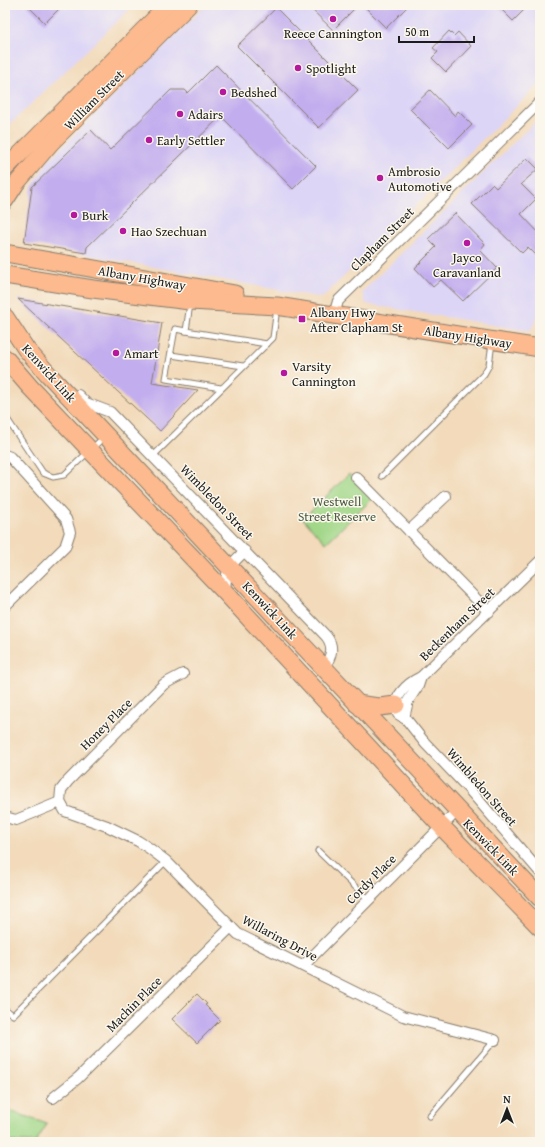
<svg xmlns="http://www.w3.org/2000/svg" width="545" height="1147" font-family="'Gentium Book Plus',serif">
	<rect width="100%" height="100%" fill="#fbf7ec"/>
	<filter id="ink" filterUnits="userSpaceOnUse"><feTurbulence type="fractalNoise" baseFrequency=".025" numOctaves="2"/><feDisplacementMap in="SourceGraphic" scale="8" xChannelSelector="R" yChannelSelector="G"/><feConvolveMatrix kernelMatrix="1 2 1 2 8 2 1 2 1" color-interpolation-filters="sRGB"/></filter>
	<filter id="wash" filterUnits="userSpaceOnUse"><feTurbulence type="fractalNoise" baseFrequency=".012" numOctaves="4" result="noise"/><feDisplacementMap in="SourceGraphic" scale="16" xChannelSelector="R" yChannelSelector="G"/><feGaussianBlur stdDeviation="0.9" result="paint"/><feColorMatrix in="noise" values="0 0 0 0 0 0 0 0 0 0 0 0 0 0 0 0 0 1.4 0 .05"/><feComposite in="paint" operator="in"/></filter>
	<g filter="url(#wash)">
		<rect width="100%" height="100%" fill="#f2daba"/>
		<g fill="#ddd5f6">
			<polygon points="5,5 134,5 5,129"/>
			<polygon points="206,5 540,5 540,83 322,298 24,243 32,187 49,160"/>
			<polygon points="540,117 540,313 530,331 366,304 362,292"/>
		</g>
		<g fill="#a1d788" stroke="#5e7a52">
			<polygon points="349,474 372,499 326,543 303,519"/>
			<polygon points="5,1109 47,1124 36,1142 5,1142"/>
		</g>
		<g id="blocks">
			<g fill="#c2aeee">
				<polygon points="27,5 63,5 45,23"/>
				<polygon points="307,5 358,5 333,30"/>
				<polygon points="363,5 409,5 386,28"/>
				<polygon points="497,5 529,5 513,21"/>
				<polygon points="276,8 358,90 319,128 237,46"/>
				<polygon points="449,31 454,36 458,32 471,46 446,72 432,58 438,52 433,48"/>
				<polygon points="216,65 316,166 293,189 221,116 87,247 86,253 24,243 32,187 91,130 110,150 171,90 185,90 188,93"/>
				<polygon points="430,90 455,116 458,111 472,125 449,148 410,109"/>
				<polygon points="527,158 538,169 521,184 536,199 521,214 540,234 540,259 528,247 522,253 472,204 492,184 496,188"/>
				<polygon points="455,213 485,244 480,250 497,268 463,301 441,280 433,287 415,268 436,247 428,239"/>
				<polygon points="18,299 162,323 152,383 198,390 160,431"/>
				<polygon points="197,994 207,1004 205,1005 220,1020 197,1043 172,1019"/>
			</g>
		</g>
	</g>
	<g filter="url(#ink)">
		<use href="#blocks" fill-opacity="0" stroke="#877b6b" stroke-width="1"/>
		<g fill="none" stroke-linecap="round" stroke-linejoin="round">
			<defs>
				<g id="service">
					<polyline points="190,304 186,331 267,344"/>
					<polyline points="186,331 175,329 166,379 221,388"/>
					<polyline points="171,355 243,366"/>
					<polyline points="5,416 43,473 53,477 64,475 104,437"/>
					<polyline points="153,456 273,338 277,308"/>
					<polyline points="382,476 484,374 489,365 492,343"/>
					<polyline points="318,851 369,900"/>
					<polyline points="5,1009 13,1015 166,861"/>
					<polyline points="430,1116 495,1040"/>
				</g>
				<g id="minor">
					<polyline points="334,315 338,301 540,102"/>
					<path d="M78,395L86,403L110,412L326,636C335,647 331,657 324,668"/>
					<polyline points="5,455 10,457 66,519 70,532 65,547 5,606"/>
					<polyline points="356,477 489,612"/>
					<polyline points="409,531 446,496"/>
					<path d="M540,561L421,677C408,683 390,698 398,714L406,719L425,743L468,788L540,872"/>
					<path d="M225,592C226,568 228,567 245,551"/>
					<polyline points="404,718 408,701 418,686 421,677"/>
					<polyline points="60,802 65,811 107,826 138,841 149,848 166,861 238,934 403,1016 495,1040"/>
					<polyline points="60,802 61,790 68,781 164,684 183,674"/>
					<polyline points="5,817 16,820 60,802"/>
					<polyline points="303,966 457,811"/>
					<polyline points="53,1098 78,1078 231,927"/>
				</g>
				<g id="primary">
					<polyline points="5,169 168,5"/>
					<polyline points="5,201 16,184 51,143 189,5"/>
				</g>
				<g id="trunk">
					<polyline points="5,253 235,294"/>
					<polyline points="5,275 93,289 190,301 277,306 540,348"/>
					<polyline points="5,317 26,349 49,375 540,898"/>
					<polyline points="5,358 30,387 225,592 442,827 540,927"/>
					<polyline points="357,704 379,707 396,705"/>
				</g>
			</defs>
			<use href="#service" stroke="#877b6b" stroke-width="7"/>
			<use href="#minor" stroke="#877b6b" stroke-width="12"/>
			<use href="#primary" stroke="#877b6b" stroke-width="18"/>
			<use href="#trunk" stroke="#877b6b" stroke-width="19"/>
			<use href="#service" stroke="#fff" stroke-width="5"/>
			<use href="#minor" stroke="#fff" stroke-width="10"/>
			<use href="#primary" stroke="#fcba8e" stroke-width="16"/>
			<use href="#trunk" stroke="#fcba8e" stroke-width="17"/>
		</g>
	</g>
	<g fill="#b5179e" stroke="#fbf7ec" stroke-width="1.5">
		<circle cx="333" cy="19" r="4"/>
		<circle cx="298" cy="68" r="4"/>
		<circle cx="223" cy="92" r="4"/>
		<circle cx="180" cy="114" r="4"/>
		<circle cx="149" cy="140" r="4"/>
		<circle cx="380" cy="178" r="4"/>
		<circle cx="74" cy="215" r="4"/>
		<circle cx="123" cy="231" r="4"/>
		<circle cx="467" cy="243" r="4"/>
		<rect x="298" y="315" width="8" height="8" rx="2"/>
		<circle cx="116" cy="353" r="4"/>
		<circle cx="284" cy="373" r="4"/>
	</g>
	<g text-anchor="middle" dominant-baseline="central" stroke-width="3" stroke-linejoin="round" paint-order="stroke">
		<g font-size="13" fill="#1c1c1c" stroke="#fbf7ec" text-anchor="start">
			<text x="333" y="33" text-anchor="middle">Reece Cannington</text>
			<text x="306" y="68">Spotlight</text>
			<text x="231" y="92">Bedshed</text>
			<text x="188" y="114">Adairs</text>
			<text x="157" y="140">Early Settler</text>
			<text x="388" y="171">Ambrosio<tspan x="388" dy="15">Automotive</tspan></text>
			<text x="82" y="215">Burk</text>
			<text x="131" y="231">Hao Szechuan</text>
			<text x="467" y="257" text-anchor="middle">Jayco<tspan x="467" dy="15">Caravanland</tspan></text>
			<text x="310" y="312">Albany Hwy<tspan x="310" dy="15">After Clapham St</tspan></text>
			<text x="124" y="353">Amart</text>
			<text x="292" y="366">Varsity<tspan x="292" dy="15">Cannington</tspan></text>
		</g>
		<g font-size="13" fill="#1c1c1c" stroke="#fbf7ec">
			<text transform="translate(94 100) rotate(-45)">William Street</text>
			<text transform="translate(382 239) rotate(-45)">Clapham Street</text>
			<text transform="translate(142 278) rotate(10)">Albany Highway</text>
			<text transform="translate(468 337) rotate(9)">Albany Highway</text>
			<text transform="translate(49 373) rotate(48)">Kenwick Link</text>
			<text transform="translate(217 502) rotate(46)">Wimbledon Street</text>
			<text transform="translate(270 610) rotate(47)">Kenwick Link</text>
			<text transform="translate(457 624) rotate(-44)">Beckenham Street</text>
			<text transform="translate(106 724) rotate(-45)">Honey Place</text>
			<text transform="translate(482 787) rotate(49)">Wimbledon Street</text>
			<text transform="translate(491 847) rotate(46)">Kenwick Link</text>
			<text transform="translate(371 879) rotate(-45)">Cordy Place</text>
			<text transform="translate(280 938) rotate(28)">Willaring Drive</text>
			<text transform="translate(134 1004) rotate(-45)">Machin Place</text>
		</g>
		<g font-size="13" fill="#4b5d42" stroke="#fbf7ec">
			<text x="337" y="501">Westwell<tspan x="337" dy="15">Street Reserve</tspan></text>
		</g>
	</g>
	<rect width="545" height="1147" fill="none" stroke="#fbf7ec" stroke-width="20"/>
	<g transform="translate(507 1109)" stroke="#fbf7ec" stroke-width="3" paint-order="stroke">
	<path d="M0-3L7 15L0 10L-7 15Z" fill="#1c1c1c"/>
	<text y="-6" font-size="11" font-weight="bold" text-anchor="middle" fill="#1c1c1c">N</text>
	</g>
	<path d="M399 36v6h75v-6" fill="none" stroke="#1c1c1c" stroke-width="2"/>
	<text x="405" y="36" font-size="12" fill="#1c1c1c" stroke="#fbf7ec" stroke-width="3" paint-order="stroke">50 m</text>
</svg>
